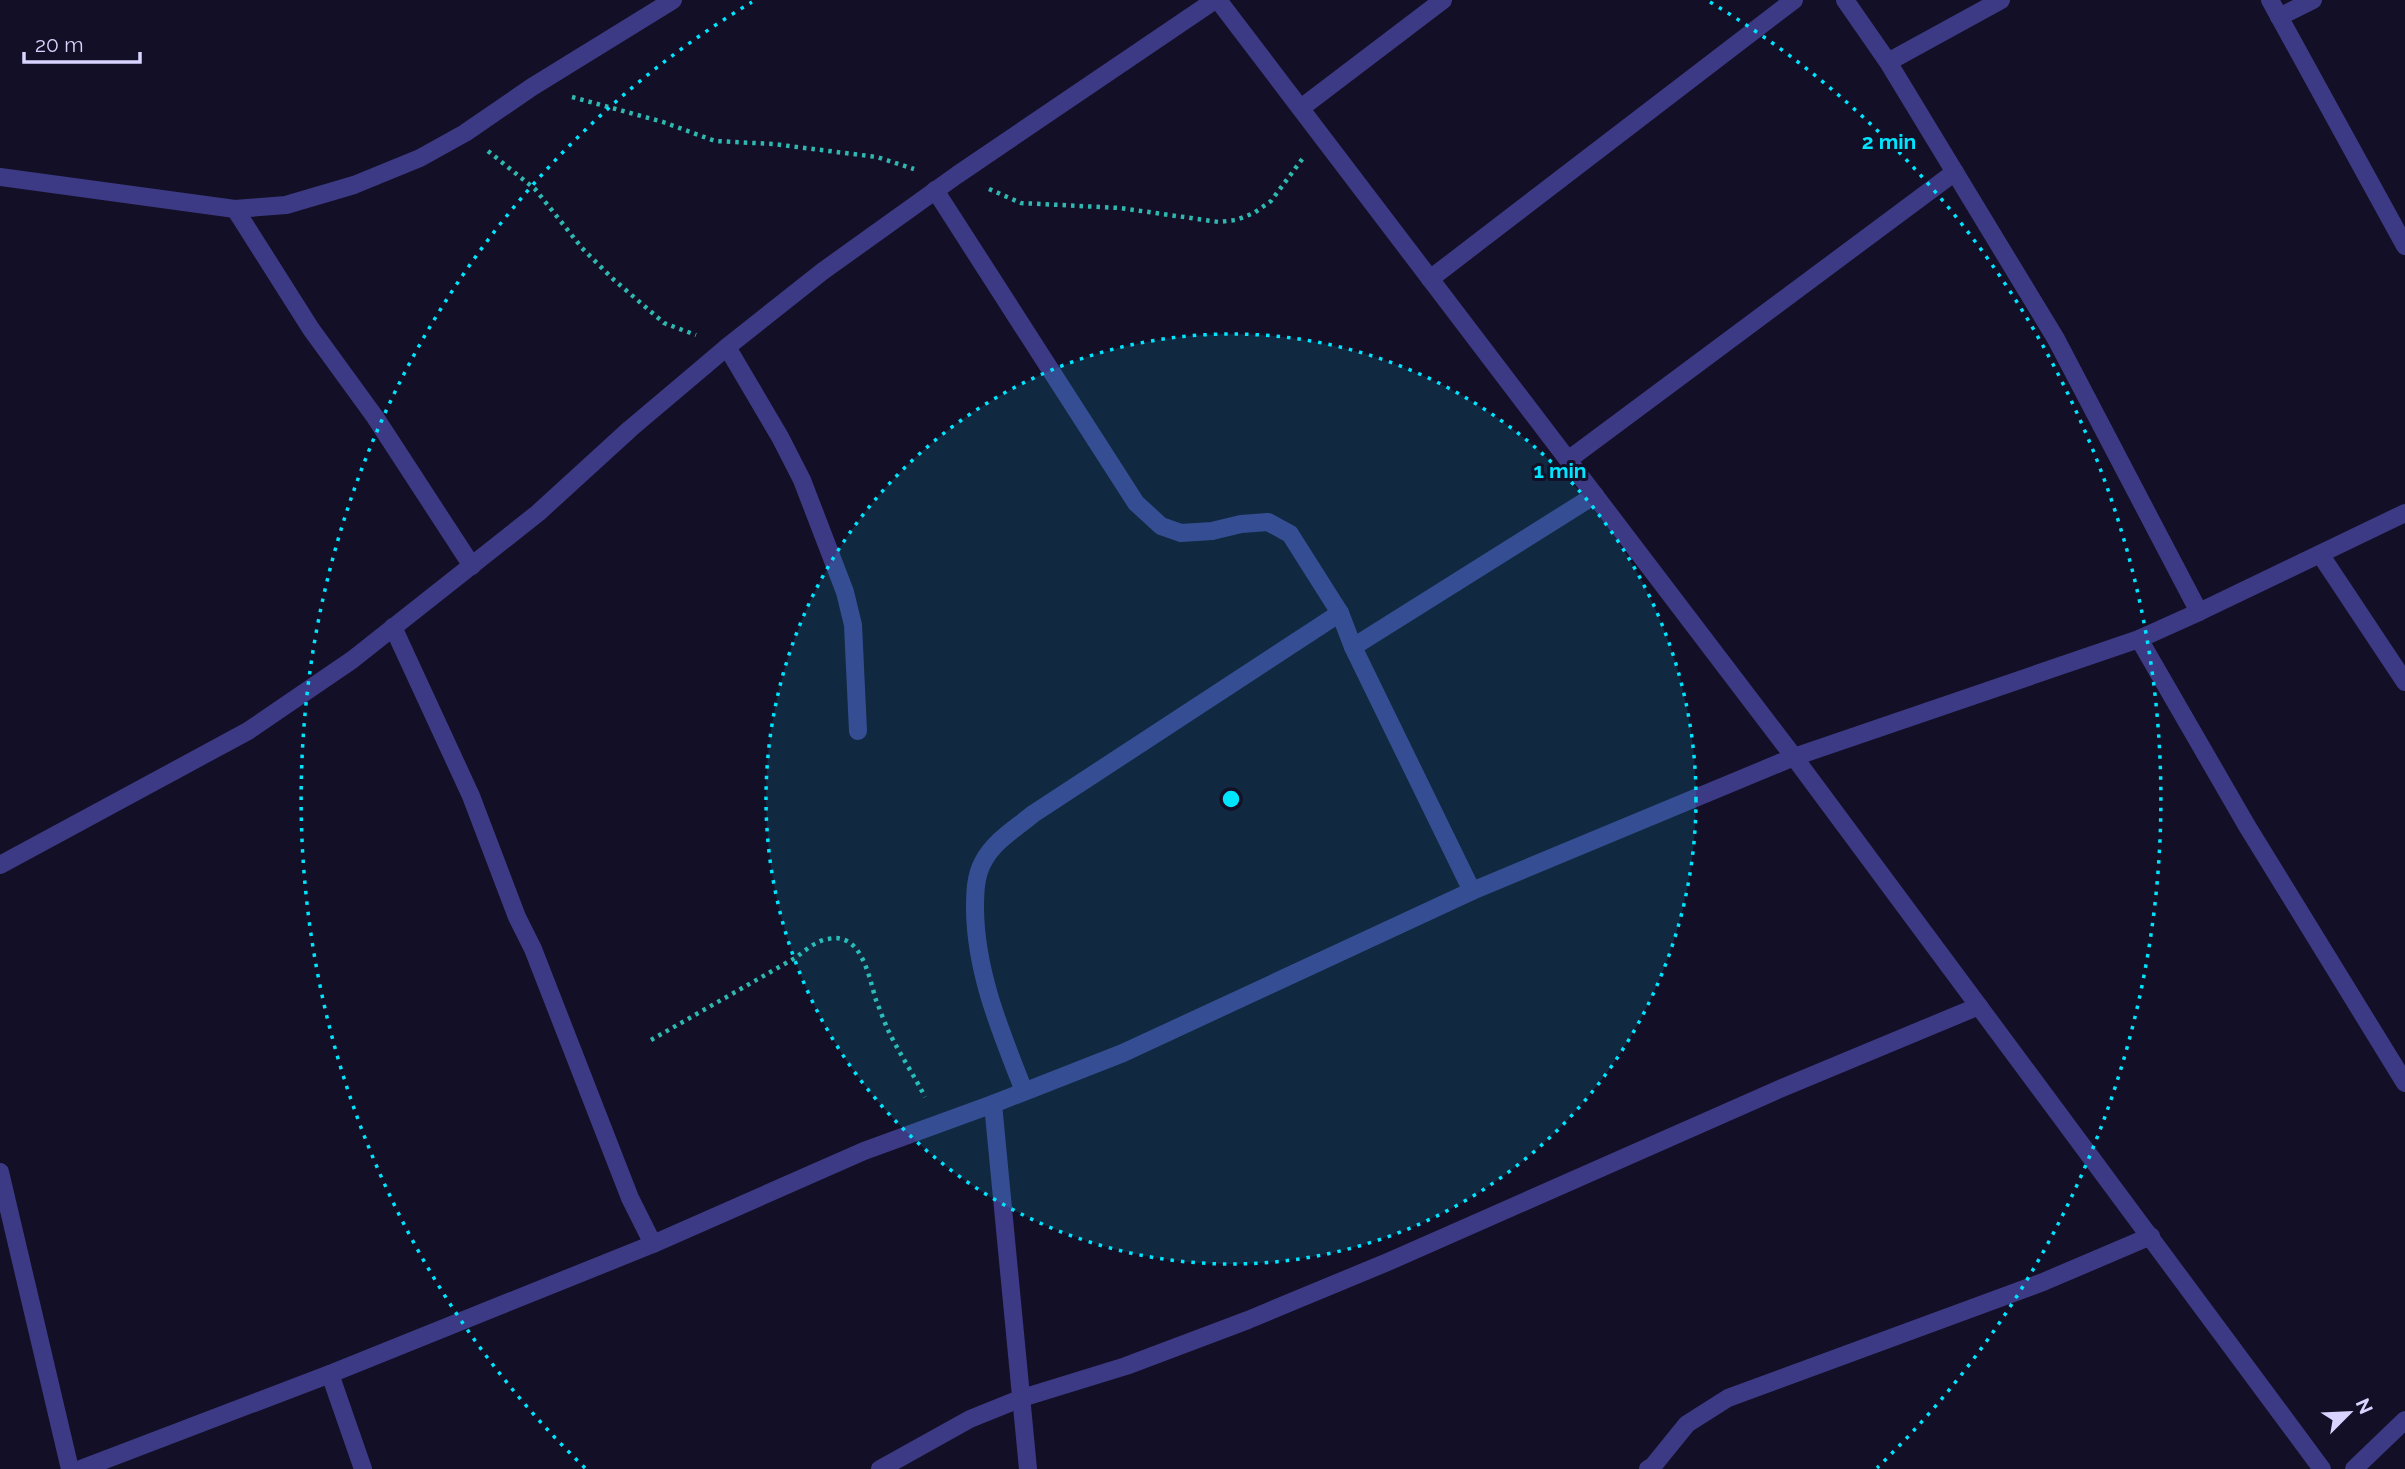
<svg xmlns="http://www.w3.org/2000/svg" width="2405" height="1469" font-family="Raleway,sans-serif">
	<rect width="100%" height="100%" fill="#130f26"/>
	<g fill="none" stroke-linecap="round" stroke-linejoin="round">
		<g stroke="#2fb8b0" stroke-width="4.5" stroke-dasharray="3.5 5" stroke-linecap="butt">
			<polyline points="572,97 663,122 715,141 773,144 877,157 914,169"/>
			<polyline points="488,151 535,189 582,248 613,279 664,323 696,335"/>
			<polyline points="989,189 1021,203 1120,208 1219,222 1236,220 1254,213 1271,201 1303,158"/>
			<path d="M651,1040L795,958C805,951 815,941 828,939C862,931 869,978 876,1000C880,1010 884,1021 888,1030C899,1053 914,1075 925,1097"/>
		</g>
		<g stroke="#3d3a85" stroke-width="18">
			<polyline points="1218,0 1794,757 2322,1469"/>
			<polyline points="1845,0 1888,62 2056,339 2199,612"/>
			<polyline points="2270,0 2405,246"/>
			<polyline points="2279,17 2313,0"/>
			<polyline points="1888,62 2001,0"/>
			<polyline points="1301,108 1443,0"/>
			<polyline points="0,177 235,209 286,205 354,185 420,158 465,133 532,87 673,0"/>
			<polyline points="935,190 1136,503 1161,526 1181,533 1212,531 1241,524 1268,522 1290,534 1340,613 1353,647 1472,891"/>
			<polyline points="235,209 311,329 375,417 472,566"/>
			<polyline points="1430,279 1794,0"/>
			<polyline points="727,347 780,437 802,480 845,592 853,625 858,731"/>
			<polyline points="1568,460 1955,172"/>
			<polyline points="2320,554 2405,682"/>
			<polyline points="393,627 471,796 517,917 533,949 630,1198 653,1244"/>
			<polyline points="2139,639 2247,826 2405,1083"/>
			<polyline points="1353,647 1595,495"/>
			<polyline points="0,865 248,731 352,660 538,513 630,429 727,347 823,271 957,175 1215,0"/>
			<path d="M1024,1091C1001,1032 976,974 975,910C975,894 975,877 983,862C994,841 1015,829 1033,814L1340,613"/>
			<polyline points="993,1104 1028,1469"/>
			<polyline points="0,1172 70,1469"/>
			<polyline points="330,1374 363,1469"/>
			<polyline points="81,1469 330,1374 653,1244 864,1151 993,1104 1123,1053 1472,891 1794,757 2139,639 2199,612 2405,513"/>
			<polyline points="880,1469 970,1419 1022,1398 1126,1366 1248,1320 1390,1261 1782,1088 1979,1006"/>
			<polyline points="1648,1469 1653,1466 1687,1424 1728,1398 2043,1282 2151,1236"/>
			<polyline points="2354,1469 2405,1420"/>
		</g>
	</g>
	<circle cx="1231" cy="799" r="465" fill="#00e5ff" fill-opacity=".12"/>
	<g fill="none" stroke="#00e5ff" stroke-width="3.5" stroke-dasharray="3.5 7">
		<circle cx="1231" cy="799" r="465"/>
		<path d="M585 1468A930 930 0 0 1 752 2M1710 2A930 930 0 0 1 1877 1468"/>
	</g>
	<circle cx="1231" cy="799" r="10" fill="#00e5ff" stroke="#130f26" stroke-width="3.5"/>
	<g font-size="21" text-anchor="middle" font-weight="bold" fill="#00e5ff" stroke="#130f26" stroke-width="6" stroke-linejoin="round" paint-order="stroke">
		<text x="1889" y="149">2 min</text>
		<text x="1560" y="478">1 min</text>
	</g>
	<g transform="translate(2349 1413) rotate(66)" stroke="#130f26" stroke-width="5" paint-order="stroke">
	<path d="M0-5L12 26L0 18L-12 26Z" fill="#d9d4ff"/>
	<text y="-10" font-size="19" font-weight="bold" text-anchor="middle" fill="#d9d4ff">N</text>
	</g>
	<path d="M24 52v10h116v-10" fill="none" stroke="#d9d4ff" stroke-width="3.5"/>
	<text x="35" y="52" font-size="21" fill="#d9d4ff" stroke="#130f26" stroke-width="5" paint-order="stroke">20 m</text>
</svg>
